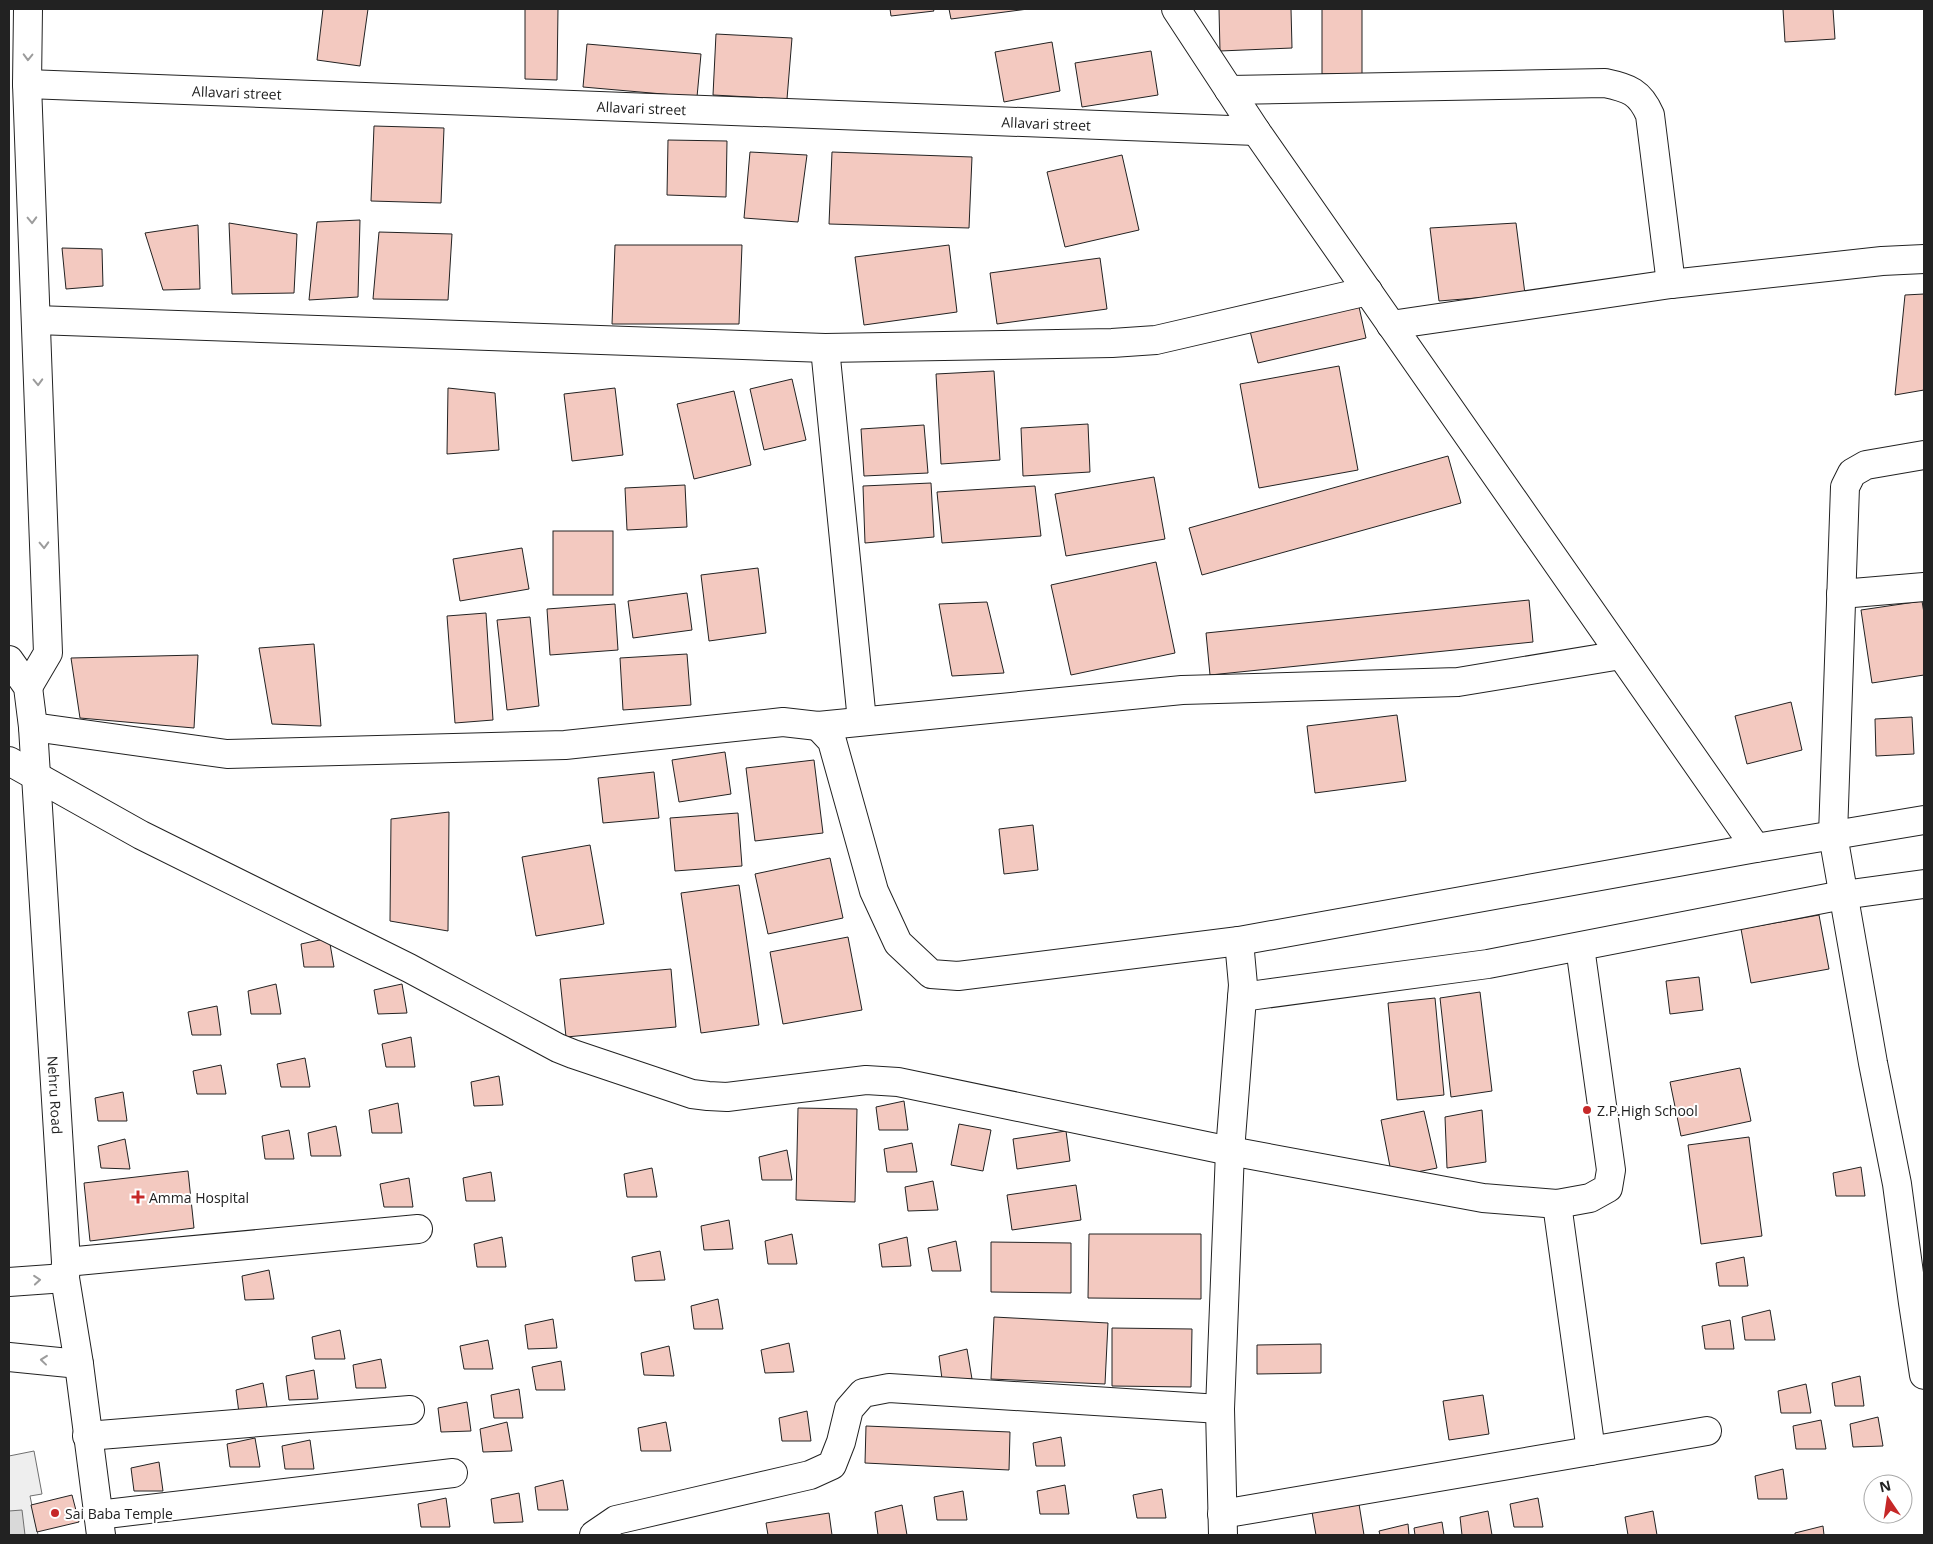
<svg xmlns="http://www.w3.org/2000/svg" width="1933" height="1544" font-family="'Open Sans',sans-serif">
	<rect width="100%" height="100%" fill="#fff"/>
	<polygon fill="#eee" stroke="#6f6f6f" points="34,1451 42,1494 30,1496 38,1535 9,1535 9,1456"/>
	<polygon fill="#d9d9d9" stroke="#6f6f6f" points="22,1510 25,1535 9,1535 9,1511"/>
	<g fill="#f3c9c0" stroke="#222">
		<polygon points="323,9 368,9 360,66 317,60"/>
		<polygon points="525,9 558,9 557,80 525,79"/>
		<polygon points="890,9 933,9 934,11 891,16"/>
		<polygon points="949,9 1028,9 951,19"/>
		<polygon points="1219,9 1291,9 1292,48 1220,51"/>
		<rect x="1322" y="9" width="40" height="65"/>
		<polygon points="1783,9 1833,9 1835,39 1785,42"/>
		<polygon points="716,34 792,38 787,99 713,95"/>
		<polygon points="1052,42 1060,91 1004,102 995,52"/>
		<polygon points="587,44 701,54 697,97 583,87"/>
		<polygon points="1151,51 1158,95 1082,107 1075,63"/>
		<polygon points="374,126 444,128 441,203 371,201"/>
		<polygon points="668,140 727,141 726,197 667,195"/>
		<polygon points="750,152 807,155 798,222 744,218"/>
		<polygon points="832,152 972,157 969,228 829,224"/>
		<polygon points="1122,155 1139,230 1065,247 1047,172"/>
		<polygon points="360,220 358,297 309,300 317,222"/>
		<polygon points="229,223 297,234 294,293 232,294"/>
		<polygon points="1516,223 1525,294 1439,301 1430,228"/>
		<polygon points="198,225 200,289 163,290 145,233"/>
		<polygon points="379,232 452,234 448,300 373,299"/>
		<polygon points="615,245 742,245 739,324 612,324"/>
		<polygon points="949,245 957,312 864,325 855,257"/>
		<polygon points="62,248 102,249 103,286 66,289"/>
		<polygon points="1100,258 1107,309 997,324 990,273"/>
		<polygon points="1924,294 1924,390 1895,395 1905,295"/>
		<polygon points="1357,298 1366,338 1258,363 1248,323"/>
		<polygon points="1339,366 1358,470 1259,488 1240,384"/>
		<polygon points="994,371 1000,460 941,464 936,374"/>
		<polygon points="792,379 806,440 764,450 750,389"/>
		<polygon points="448,388 495,393 499,450 447,454"/>
		<polygon points="615,388 623,455 572,461 564,394"/>
		<polygon points="734,391 751,465 694,479 677,404"/>
		<polygon points="1088,424 1090,472 1023,476 1021,428"/>
		<polygon points="924,425 928,473 864,476 861,429"/>
		<polygon points="1448,456 1461,503 1202,575 1189,528"/>
		<polygon points="1154,477 1165,539 1066,556 1055,494"/>
		<polygon points="931,483 934,537 865,543 863,486"/>
		<polygon points="685,485 687,527 627,530 625,488"/>
		<polygon points="1035,486 1041,536 942,543 937,492"/>
		<rect x="553" y="531" width="60" height="64"/>
		<polygon points="522,548 529,589 460,601 453,559"/>
		<polygon points="1156,562 1175,653 1071,675 1051,585"/>
		<polygon points="758,568 766,633 709,641 701,575"/>
		<polygon points="687,593 692,630 633,638 628,601"/>
		<polygon points="1529,600 1533,642 1210,675 1206,633"/>
		<polygon points="1922,601 1924,613 1924,675 1872,683 1861,610"/>
		<polygon points="987,602 1004,673 952,676 939,604"/>
		<polygon points="615,604 618,650 550,655 547,609"/>
		<polygon points="486,613 493,720 455,723 447,616"/>
		<polygon points="530,617 539,706 507,710 497,620"/>
		<polygon points="314,644 321,726 272,724 259,648"/>
		<polygon points="687,654 691,705 623,710 620,658"/>
		<polygon points="198,655 194,728 80,718 71,658"/>
		<polygon points="1791,702 1802,750 1747,764 1735,716"/>
		<polygon points="1397,715 1406,781 1315,793 1307,726"/>
		<polygon points="1912,717 1914,754 1876,756 1875,719"/>
		<polygon points="725,752 731,794 679,802 672,760"/>
		<polygon points="814,760 823,833 755,841 746,768"/>
		<polygon points="654,772 659,818 603,823 598,778"/>
		<polygon points="449,812 448,931 390,921 391,819"/>
		<polygon points="738,813 742,866 675,871 670,818"/>
		<polygon points="1033,825 1038,870 1004,874 999,829"/>
		<polygon points="590,845 604,924 536,936 522,857"/>
		<polygon points="830,858 843,918 768,934 755,874"/>
		<polygon points="739,885 759,1025 701,1033 681,893"/>
		<polygon points="1819,915 1829,969 1751,983 1741,929"/>
		<polygon points="848,937 862,1010 783,1024 770,952"/>
		<polygon points="329,938 334,967 304,967 301,944"/>
		<polygon points="671,969 676,1027 566,1037 560,979"/>
		<polygon points="1699,977 1703,1010 1670,1014 1666,981"/>
		<polygon points="276,984 281,1014 251,1014 248,991"/>
		<polygon points="402,984 407,1013 378,1014 374,990"/>
		<polygon points="1480,992 1492,1091 1451,1097 1440,998"/>
		<polygon points="1435,998 1444,1095 1397,1100 1388,1003"/>
		<polygon points="217,1006 221,1035 192,1035 188,1012"/>
		<polygon points="411,1037 415,1067 386,1067 382,1044"/>
		<polygon points="305,1058 310,1087 281,1087 277,1064"/>
		<polygon points="221,1065 226,1094 197,1094 193,1071"/>
		<polygon points="1740,1068 1751,1121 1681,1136 1670,1082"/>
		<polygon points="499,1076 503,1105 474,1106 471,1082"/>
		<polygon points="123,1092 127,1121 98,1121 95,1098"/>
		<polygon points="904,1101 908,1130 879,1130 876,1107"/>
		<polygon points="398,1103 402,1133 372,1133 369,1110"/>
		<polygon points="798,1108 857,1109 855,1202 796,1200"/>
		<polygon points="1482,1110 1486,1162 1447,1168 1445,1117"/>
		<polygon points="1424,1111 1437,1168 1392,1177 1381,1120"/>
		<polygon points="959,1124 991,1130 983,1171 951,1165"/>
		<polygon points="336,1126 341,1156 311,1156 308,1133"/>
		<polygon points="289,1130 294,1159 265,1159 262,1136"/>
		<polygon points="1066,1131 1070,1161 1017,1169 1013,1139"/>
		<polygon points="1749,1137 1762,1236 1701,1244 1688,1145"/>
		<polygon points="125,1139 130,1169 101,1168 98,1146"/>
		<polygon points="912,1143 917,1172 887,1172 884,1149"/>
		<polygon points="787,1150 792,1180 762,1180 759,1157"/>
		<polygon points="1861,1167 1865,1196 1836,1196 1833,1173"/>
		<polygon points="652,1168 657,1197 627,1197 624,1174"/>
		<polygon points="188,1171 194,1228 90,1241 84,1183"/>
		<polygon points="491,1172 495,1201 466,1201 463,1178"/>
		<polygon points="409,1178 413,1207 384,1207 380,1184"/>
		<polygon points="933,1181 938,1210 908,1211 905,1187"/>
		<polygon points="1076,1185 1081,1220 1012,1230 1007,1195"/>
		<polygon points="729,1220 733,1249 704,1250 701,1226"/>
		<polygon points="792,1234 797,1264 768,1264 765,1241"/>
		<polygon points="1089,1234 1201,1234 1201,1299 1088,1298"/>
		<polygon points="502,1237 506,1267 477,1267 474,1244"/>
		<polygon points="907,1237 911,1266 882,1267 879,1244"/>
		<polygon points="956,1241 961,1271 932,1271 928,1248"/>
		<polygon points="991,1242 1071,1243 1071,1293 991,1292"/>
		<polygon points="660,1251 665,1280 635,1281 632,1257"/>
		<polygon points="1744,1257 1748,1286 1719,1286 1716,1263"/>
		<polygon points="269,1270 274,1299 245,1300 242,1276"/>
		<polygon points="718,1299 723,1329 694,1329 691,1306"/>
		<polygon points="1770,1310 1775,1340 1745,1340 1742,1317"/>
		<polygon points="994,1317 1108,1323 1105,1384 991,1379"/>
		<polygon points="553,1319 557,1348 528,1349 525,1325"/>
		<polygon points="1730,1320 1734,1349 1705,1349 1702,1326"/>
		<polygon points="1112,1328 1192,1329 1191,1387 1112,1386"/>
		<polygon points="340,1330 345,1359 315,1359 312,1337"/>
		<polygon points="488,1340 493,1369 464,1369 460,1346"/>
		<polygon points="789,1343 794,1372 765,1373 761,1350"/>
		<polygon points="1321,1344 1321,1373 1257,1374 1257,1345"/>
		<polygon points="669,1346 674,1376 644,1375 641,1353"/>
		<polygon points="967,1349 972,1379 942,1379 939,1356"/>
		<polygon points="381,1359 386,1388 356,1388 353,1365"/>
		<polygon points="561,1361 565,1390 536,1390 532,1367"/>
		<polygon points="314,1370 318,1399 289,1400 286,1376"/>
		<polygon points="1860,1376 1864,1406 1835,1406 1832,1383"/>
		<polygon points="263,1383 268,1413 239,1413 236,1390"/>
		<polygon points="1806,1384 1811,1413 1781,1413 1778,1391"/>
		<polygon points="519,1389 523,1418 494,1418 491,1395"/>
		<polygon points="1483,1395 1489,1434 1449,1440 1443,1401"/>
		<polygon points="467,1402 471,1431 441,1432 438,1408"/>
		<polygon points="807,1411 811,1441 782,1441 779,1418"/>
		<polygon points="1878,1417 1883,1446 1853,1447 1850,1424"/>
		<polygon points="1821,1420 1826,1449 1796,1449 1793,1426"/>
		<polygon points="507,1422 512,1451 483,1452 480,1429"/>
		<polygon points="666,1422 671,1451 641,1451 638,1428"/>
		<polygon points="866,1426 1010,1432 1009,1470 865,1463"/>
		<polygon points="1061,1437 1065,1466 1036,1466 1033,1443"/>
		<polygon points="255,1438 260,1467 230,1467 227,1444"/>
		<polygon points="310,1440 314,1469 285,1469 282,1446"/>
		<polygon points="159,1462 163,1491 134,1491 131,1468"/>
		<polygon points="1783,1469 1787,1499 1758,1499 1755,1476"/>
		<polygon points="563,1480 568,1510 538,1510 535,1487"/>
		<polygon points="1065,1485 1069,1514 1040,1514 1037,1491"/>
		<polygon points="1162,1489 1166,1518 1137,1518 1133,1495"/>
		<polygon points="963,1491 967,1520 937,1520 934,1497"/>
		<polygon points="519,1493 523,1522 494,1523 491,1499"/>
		<polygon points="72,1495 79,1522 37,1532 31,1505"/>
		<polygon points="446,1498 450,1527 421,1527 418,1504"/>
		<polygon points="1538,1498 1543,1527 1514,1527 1510,1504"/>
		<polygon points="1359,1504 1364,1535 1316,1535 1312,1512"/>
		<polygon points="902,1505 907,1535 878,1535 875,1512"/>
		<polygon points="1488,1511 1492,1535 1462,1535 1460,1517"/>
		<polygon points="1653,1511 1657,1535 1628,1535 1625,1517"/>
		<polygon points="829,1513 832,1535 768,1535 766,1523"/>
		<polygon points="1442,1522 1444,1535 1415,1535 1414,1528"/>
		<polygon points="1408,1524 1409,1535 1380,1535 1379,1531"/>
		<polygon points="1823,1526 1824,1535 1795,1535 1795,1533"/>
	</g>
	<g fill="none" stroke-linecap="round" stroke-linejoin="round">
		<defs>
			<g id="minor">
				<polyline points="1176,9 1256,131 1756,848"/>
				<path id="s1" d="M27,84L1256,131"/>
				<path d="M1229,90L1605,83C1629,88 1640,92 1650,115L1671,284"/>
				<polyline points="36,320 825,348 1112,343 1156,340 1368,291"/>
				<polyline points="1391,325 1671,284 1882,261 1924,259"/>
				<polyline points="825,348 862,721"/>
				<polyline points="1924,455 1866,465 1852,473 1845,487 1833,835 1873,1063 1897,1184 1913,1303 1924,1375"/>
				<polyline points="1841,594 1924,587"/>
				<polyline points="818,726 832,741 874,891 898,943 931,974 958,976 1239,941 1756,848 1924,820"/>
				<polyline points="33,727 227,754 565,745 783,722 818,726 1182,690 1458,682 1621,655"/>
				<polyline points="9,761 141,835 409,968 558,1048 573,1054 692,1094 708,1096 727,1097 866,1080 898,1082 1230,1151 1483,1198 1557,1204 1590,1198 1608,1188 1611,1170 1580,947"/>
				<polyline points="1242,997 1488,964 1843,895 1924,884"/>
				<polyline points="1557,1204 1591,1451"/>
				<polyline points="66,1262 418,1229"/>
				<polyline points="87,1436 410,1410"/>
				<polyline points="1222,1514 1707,1431"/>
				<polyline points="98,1515 453,1473"/>
				<polyline points="594,1535 616,1520 810,1475 832,1465 841,1442 849,1409 863,1393 889,1388 1220,1409"/>
				<polyline points="1223,1535 1220,1409 1230,1151 1243,985 1239,941"/>
			</g>
			<g id="major">
				<path id="s2" d="M9,660L28,687L33,727L66,1262L65,1278L79,1364L101,1535"/>
				<polyline points="28,687 48,653 27,84 28,9"/>
				<polyline points="9,1282 65,1278"/>
				<polyline points="9,1357 79,1364"/>
			</g>
		</defs>
		<use href="#minor" stroke="#222" stroke-width="30"/>
		<use href="#major" stroke="#222" stroke-width="30"/>
		<use href="#minor" stroke="#fff" stroke-width="28"/>
		<use href="#major" stroke="#fff" stroke-width="28"/>
	</g>
	<defs><path id="oneway-chevron" d="M-2-3.5L2.5 0L-2 3.5" fill="none" stroke-width="1.6" stroke-linecap="round" stroke-linejoin="round" transform="scale(1.25)"/></defs>
	<g stroke="#9c9c9c">
		<use href="#oneway-chevron" transform="translate(28 57) rotate(91)"/>
		<use href="#oneway-chevron" transform="translate(32 220) rotate(88)"/>
		<use href="#oneway-chevron" transform="translate(38 382) rotate(88)"/>
		<use href="#oneway-chevron" transform="translate(44 545) rotate(88)"/>
		<use href="#oneway-chevron" transform="translate(37 1280) rotate(-5)"/>
		<use href="#oneway-chevron" transform="translate(44 1360) rotate(-174)"/>
	</g>
	<g fill="#c62828" stroke="#fff" stroke-width="2">
		<circle cx="1587" cy="1110" r="5"/>
		<path d="M135.5 1189.5h5v5h5v5h-5v5h-5v-5h-5v-5h5z"/>
		<circle cx="55" cy="1513" r="5"/>
	</g>
	<g text-anchor="middle" dominant-baseline="central" stroke-width="4" stroke-linejoin="round" paint-order="stroke">
		<g font-size="14" fill="#222" stroke="#fff">
			<text stroke="none"><textPath href="#s1" startOffset="210">Allavari street</textPath></text>
			<text stroke="none"><textPath href="#s1" startOffset="615">Allavari street</textPath></text>
			<text stroke="none"><textPath href="#s1" startOffset="1020">Allavari street</textPath></text>
			<text stroke="none"><textPath href="#s2" startOffset="442">Nehru Road</textPath></text>
		</g>
		<g font-size="14" fill="#222" stroke="#fff" text-anchor="start">
			<text x="1597" y="1110">Z.P.High School</text>
			<text x="149" y="1197">Amma Hospital</text>
			<text x="65" y="1513">Sai Baba Temple</text>
		</g>
	</g>
	<rect width="1933" height="1544" fill="none" stroke="#222222" stroke-width="20"/>
	<g transform="translate(1888 1499) rotate(347)"><circle r="24" fill="#ffffff" stroke="#a7a7a7"/>
	<path d="M0-4L9 19L0 12L-9 19Z" fill="#c62828"/>
	<text y="-8" font-size="14" font-weight="bold" text-anchor="middle" fill="#222222">N</text>
	</g>
</svg>
